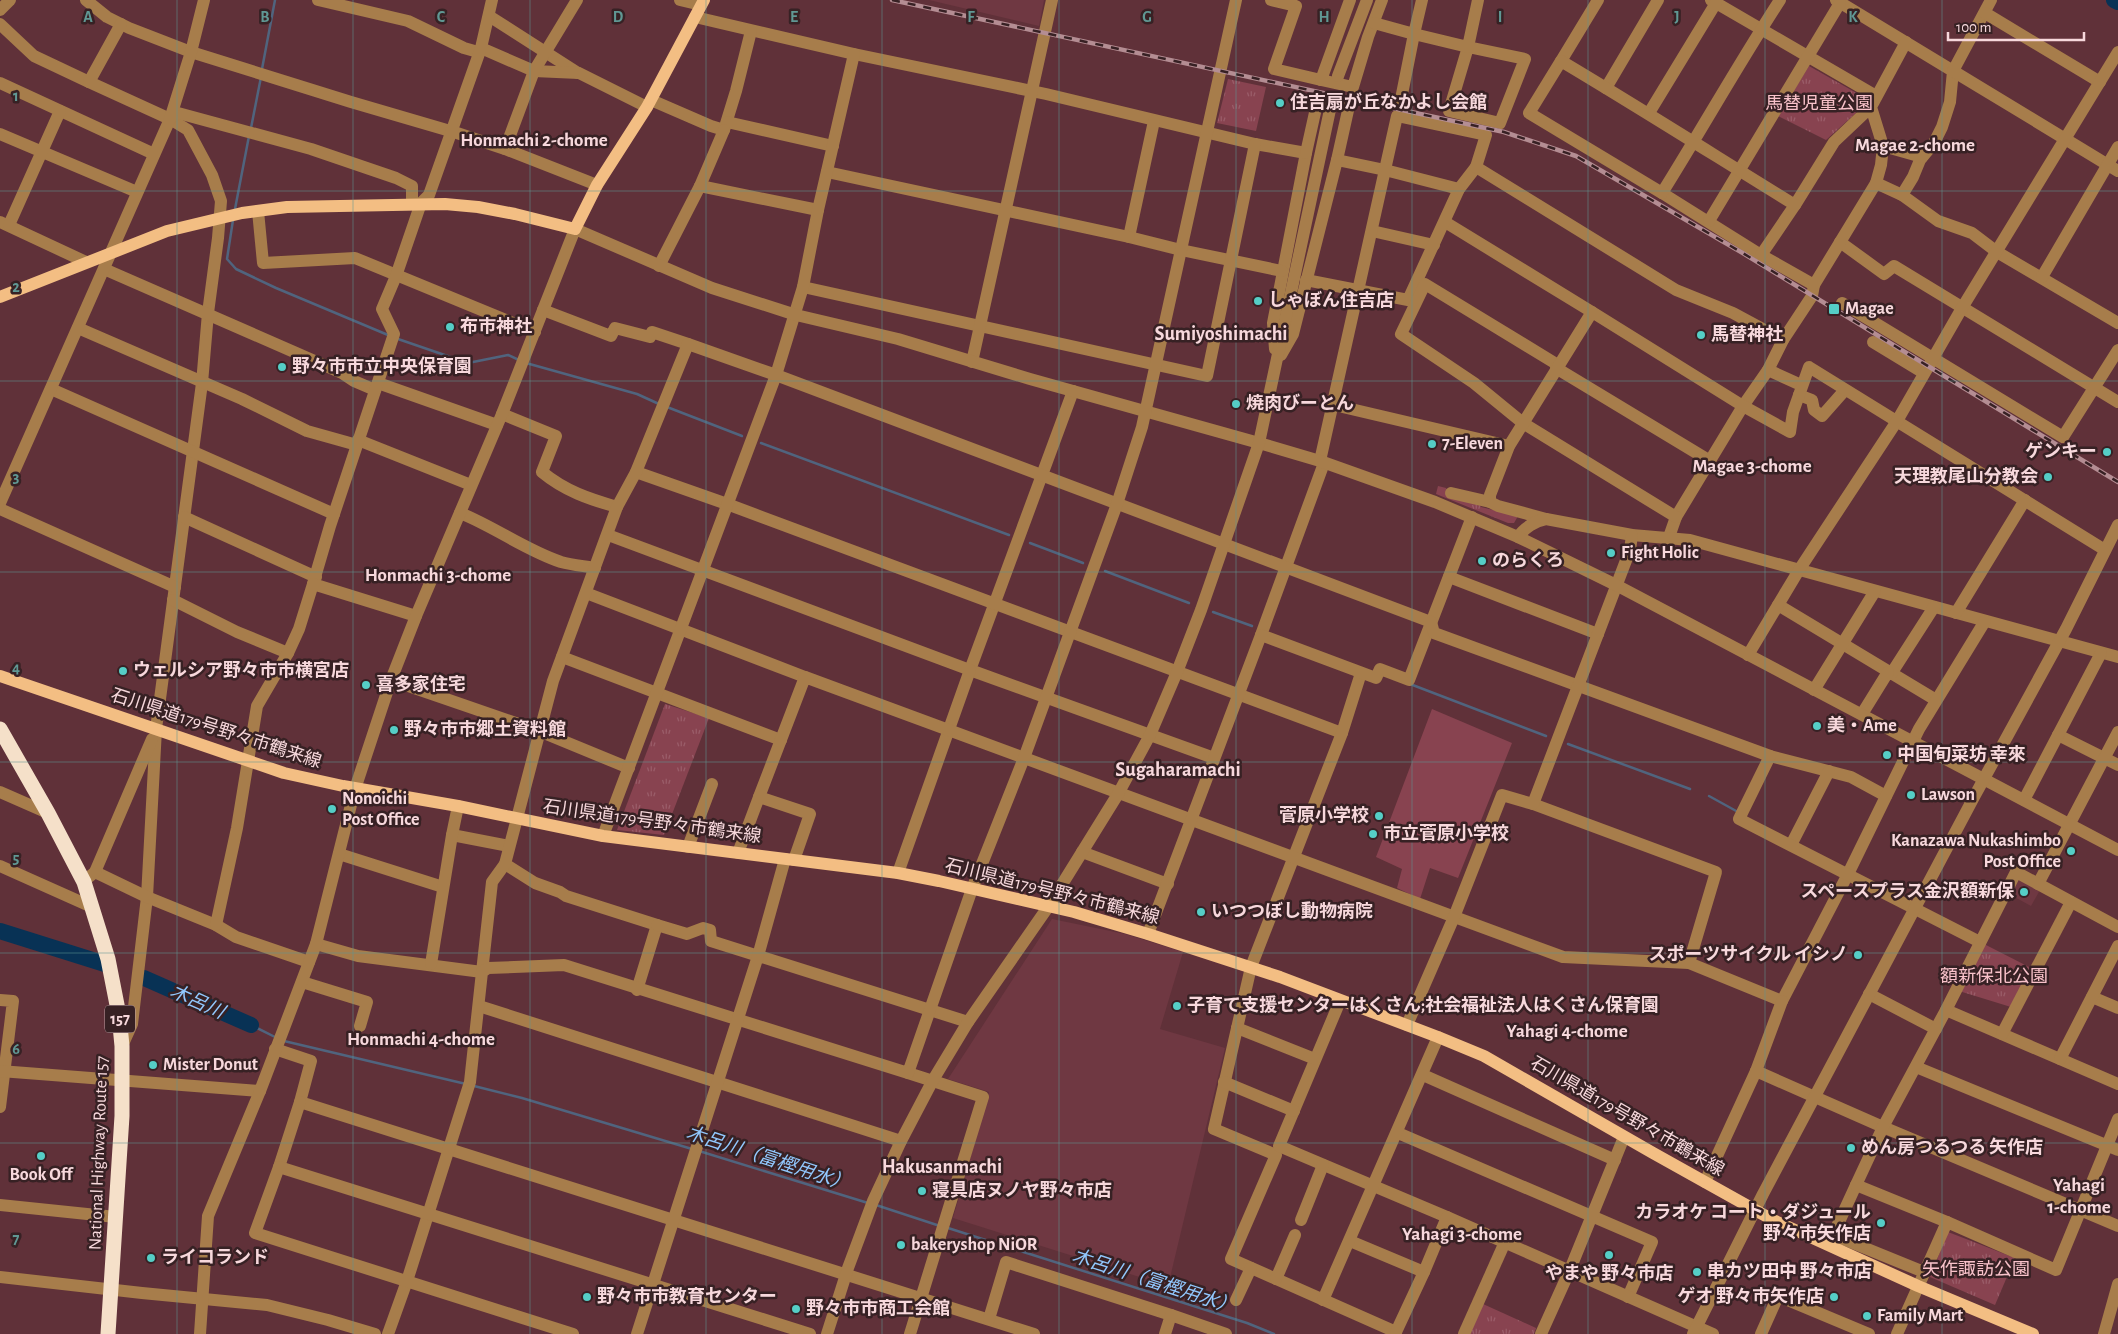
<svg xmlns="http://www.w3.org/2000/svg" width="2118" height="1334" font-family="'Alegreya Sans','Noto Sans JP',sans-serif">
	<defs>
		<pattern id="grass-tufts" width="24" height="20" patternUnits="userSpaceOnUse" patternTransform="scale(1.25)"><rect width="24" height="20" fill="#884350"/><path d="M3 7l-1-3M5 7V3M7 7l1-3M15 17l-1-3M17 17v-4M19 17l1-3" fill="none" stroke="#9a5d69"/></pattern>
	</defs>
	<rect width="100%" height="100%" fill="#603139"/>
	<g fill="#6f3842">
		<polygon points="929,0 1044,0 1039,26"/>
		<polygon points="2021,880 2040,890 2031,906 2009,894 2016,881"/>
		<polygon points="1052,919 1125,934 1183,952 1160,1029 1225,1048 1168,1286 953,1218 989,1092 948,1079"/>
	</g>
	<g fill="url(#grass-tufts)">
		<polygon points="1809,66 1867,99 1866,104 1826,140 1778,116"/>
		<polygon points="1228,79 1266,87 1256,131 1217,123"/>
		<polygon points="1438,486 1446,488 1450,496 1478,503 1481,507 1518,516 1514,523 1508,523 1436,494"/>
		<polygon points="665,704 709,718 664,835 617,830"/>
		<polygon points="1984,944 2031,968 2011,1007 1959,991"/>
		<polygon points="1948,1232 2015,1258 1995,1305 1930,1277"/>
		<polygon points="1483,1304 1536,1328 1534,1334 1470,1334"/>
	</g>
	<polygon fill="#884350" points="1432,709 1512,743 1458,878 1430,868 1420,899 1397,888 1402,869 1376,857"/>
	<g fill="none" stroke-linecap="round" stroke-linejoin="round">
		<g stroke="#50647e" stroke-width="2.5">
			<polyline points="262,69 275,0"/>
			<polyline points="251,128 261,77"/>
			<polyline points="235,209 249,136"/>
			<polyline points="233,220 227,259 236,269 276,288 388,335"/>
			<polyline points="398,339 468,363 508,355 519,360"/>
			<polyline points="526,363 637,394 659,404"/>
			<polyline points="667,407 742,436"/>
			<polyline points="761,443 1009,535"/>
			<polyline points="1030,543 1083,563"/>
			<polyline points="1105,571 1189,603"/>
			<polyline points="1213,612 1252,626"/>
			<polyline points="1410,684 1546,736"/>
			<polyline points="1568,744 1690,789"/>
			<polyline points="1709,796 1738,812"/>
			<polyline points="251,1025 277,1038"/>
			<polyline points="284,1041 466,1084"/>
			<polyline points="474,1086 522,1098 692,1149"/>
			<polyline points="699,1151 868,1203"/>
			<polyline points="876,1205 940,1226"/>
			<polyline points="948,1228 1247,1323 1274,1334"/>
		</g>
		<g stroke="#083255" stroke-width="16">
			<polyline points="2114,0 2118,2"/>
			<polyline points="0,931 105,964"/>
			<polyline points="144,978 251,1025"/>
		</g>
		<polyline stroke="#774a51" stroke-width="12" stroke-dasharray="12 6" stroke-linecap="butt" points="1331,105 1338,76"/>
		<g stroke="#a77d4b" stroke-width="12">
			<polyline points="86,0 107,17 129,28 191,52 351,102 457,133 505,149 597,185"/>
			<polyline points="318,0 408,21 464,48 478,52"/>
			<polyline points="680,0 701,5"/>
			<polyline points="1271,0 1296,6 1274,69 1321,80"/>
			<polyline points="1350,0 1321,80 1353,87 1368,37 1382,0"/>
			<polyline points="1711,0 1876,96"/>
			<polyline points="1836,0 1953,71 1950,102 1942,127 1934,143 1920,160 1913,177 1902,195"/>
			<polyline points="1991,0 1953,71 2118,171"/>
			<polyline points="0,10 10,0"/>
			<polyline points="1985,13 2100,82"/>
			<polyline points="489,16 578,73"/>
			<polyline points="695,17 854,54 1046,94 1255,144 1306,153 1273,323 1275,349"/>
			<polyline points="1374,23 1414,34 1422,0"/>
			<polyline points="0,24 34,56 89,82"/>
			<polyline points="121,24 89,82 170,119 188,130 212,175 221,201 218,238 208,313 202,383 156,729 147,897 132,1024 122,1046"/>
			<polygon points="1468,47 1525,59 1500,123 1449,111"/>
			<polyline points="481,48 534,71 579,73 647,107"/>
			<polyline points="1561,61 1598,0"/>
			<polyline points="1338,76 1367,0"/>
			<polyline points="0,83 154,154"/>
			<polyline points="1606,88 1658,0"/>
			<polyline points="1401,99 1414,34 1468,47 1478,0"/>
			<polyline points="651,100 711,126 724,130 736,91 751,31"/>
			<polyline points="1649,113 1716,3"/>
			<polyline points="170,119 178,113 311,149 396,178 412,186 412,203"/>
			<polyline points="1154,121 1129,237 1181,250 1282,271"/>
			<polyline points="727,122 833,146"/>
			<polyline points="0,134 137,192"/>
			<polyline points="1883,146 1922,157"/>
			<polyline points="505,149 534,71 577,0"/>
			<polyline points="1306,153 1318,99 1349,106 1337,160"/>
			<polyline points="827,172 1129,237"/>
			<polyline points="1876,183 1902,195 1938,221 1972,233 1997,252 2118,323"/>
			<polyline points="700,186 818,210"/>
			<polyline points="1662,193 1761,255 1814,285 1812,296 1783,340 1768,370 1743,406 1676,517 1669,537"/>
			<polyline points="1795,205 1834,142 1871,107"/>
			<polyline points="258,211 263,263 355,258 535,332"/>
			<polyline points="1709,221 1840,3"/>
			<polyline points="0,222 86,262"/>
			<polyline points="1445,222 1592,312"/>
			<polyline points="9,225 60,111"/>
			<polyline points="1372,231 1434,245"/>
			<polyline points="1840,242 1884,274 1894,266 2118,402"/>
			<path d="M1761,255L1795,205C1717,157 1640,108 1561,61L1529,113L1662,193C1702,129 1739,63 1780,0"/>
			<polyline points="659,266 700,186 724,130"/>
			<polyline points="104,269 342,373 354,381 375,390"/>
			<polyline points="2042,277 2118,147"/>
			<polyline points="1306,280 1408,300 1459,189 1476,167"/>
			<polyline points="1814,285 1876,183 1881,165 1883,146 1871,107 1906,42"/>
			<polyline points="803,287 1207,376 1255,144"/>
			<polyline points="1842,303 2063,437 2118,350"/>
			<polyline points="543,310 611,336 615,328 650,337 652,332 688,344"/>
			<polyline points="78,328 242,399 307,431 357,445"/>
			<polyline points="1873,342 1924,373"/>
			<polyline points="1281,355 1293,334 1337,160 1385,170 1459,189"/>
			<polyline points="972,362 1052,0"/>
			<polyline points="1558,365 1425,284 1401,334 1474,383 1523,423 1676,517"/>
			<polyline points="1556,368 1710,461"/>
			<polyline points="1768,370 1801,385"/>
			<polyline points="378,383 497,425"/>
			<polyline points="51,389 334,514"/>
			<polyline points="1073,391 970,670 1214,758"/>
			<polyline points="1799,395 1812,400 1814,410 1822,416 1845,390"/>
			<polyline points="1334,405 1509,446"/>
			<path d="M502,414L556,436L542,472C565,491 589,499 617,507"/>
			<polyline points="358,440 471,485"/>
			<polyline points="1320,461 1397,116 1486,135 1476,167 1676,290 1733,313 1783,340"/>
			<polyline points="636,472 727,504 1342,733"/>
			<polyline points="1451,493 1490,502"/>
			<polyline points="0,503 170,119 191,52 204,0"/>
			<polyline points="0,509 175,587"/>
			<path d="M460,513C495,527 525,550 561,562C572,565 584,566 595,568"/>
			<polyline points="184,517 316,577"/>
			<polyline points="1546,519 1498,506 1490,502 1490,495 1509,446 1592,312 1743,406 1790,432 1793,412 1809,367 2105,550"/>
			<polyline points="608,535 970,670 898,873"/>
			<path d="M1518,537C1524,528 1535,521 1546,519L1632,535L1690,540L2118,657"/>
			<polyline points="1449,577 1598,634"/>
			<polyline points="313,584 330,526 394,334 382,309 396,276 421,203 429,195 481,48 492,0"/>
			<polyline points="586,593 805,677"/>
			<polyline points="173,600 237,632 288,653"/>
			<polyline points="1778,605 1936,700"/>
			<polyline points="1956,613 2025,500"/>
			<polyline points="1261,635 1324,463"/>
			<polyline points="1748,655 1799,570 1897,421 1962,308 2118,52"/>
			<polyline points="562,657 781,740"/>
			<polyline points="1361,673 1342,733 1251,967 1214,1129 1276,1155 1231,1259 1396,1332 1395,1334"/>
			<polyline points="1891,674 1934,607"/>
			<polyline points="391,680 539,731 629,768"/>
			<polyline points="1814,690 1875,591"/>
			<polyline points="1862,714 1888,672"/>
			<polyline points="2058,735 2118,765"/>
			<polyline points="1770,756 1851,777 1886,796"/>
			<polyline points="0,792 48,813"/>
			<polyline points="2024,800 2101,653"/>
			<polyline points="1533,804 1716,872 1689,963"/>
			<polyline points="452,835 509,846"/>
			<polyline points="603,836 776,375 803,287 818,210 854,54"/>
			<polyline points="1791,845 1829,771"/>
			<polyline points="688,847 712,784"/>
			<polyline points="1082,852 1168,884"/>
			<polyline points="738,853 759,797"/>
			<polyline points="339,854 443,887"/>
			<polyline points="794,860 810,814 759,797 805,677 1563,957 1689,963 1782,1001 1848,874 1919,729 1985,621"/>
			<polyline points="505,864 535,883 560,892 566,896 657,925 637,990"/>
			<polyline points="0,866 92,907"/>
			<polyline points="95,872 147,897 216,925 236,937 309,962"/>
			<polyline points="89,877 95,872 152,739"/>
			<polyline points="2038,884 2118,732"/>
			<polyline points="216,925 237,828 257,706 288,653 299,629 313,584 416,616"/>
			<polyline points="657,925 687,934 703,928 710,930 711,941 968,1022"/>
			<polyline points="1148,934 1261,635 1376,678 1380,669 1409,680 1472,517"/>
			<polyline points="316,944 358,956 482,972 492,882 505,864 553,681 617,507 636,472 688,344 776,375 1431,622 1434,633 1770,756 1739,819 1980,942"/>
			<polyline points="431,964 452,835 458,806"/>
			<polyline points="302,982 367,1002 360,1026"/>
			<polyline points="1869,994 1936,1029"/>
			<polyline points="2092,997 2118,1008"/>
			<polyline points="0,1000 13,1001 0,1107"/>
			<polyline points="1340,1001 1279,1146 1447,1217"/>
			<polyline points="479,1006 901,1141"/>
			<polyline points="1946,1010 2118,1084"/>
			<polyline points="1407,1025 1454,917 1502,795 1533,804 1630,550 1632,535"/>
			<polyline points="1237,1028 1315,1059"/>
			<polyline points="2002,1034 2071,902"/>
			<polyline points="275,1049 311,1061 300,1102 1034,1334"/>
			<polyline points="2060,1059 2118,946"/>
			<polyline points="1916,1067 2118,1150"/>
			<polyline points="0,1071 260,1091"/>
			<polyline points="1756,1071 1883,1127 2118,1226"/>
			<polyline points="908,1073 983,1097 910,1334"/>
			<polyline points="1423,1075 1615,1160"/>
			<polyline points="1224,1082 1294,1111"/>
			<polyline points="1398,1133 1652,1242 1628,1297"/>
			<polyline points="279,1167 300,1102"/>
			<polyline points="1705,1182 1756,1071 1782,1001"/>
			<polyline points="1856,1185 1833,1235 1924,1272"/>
			<polyline points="0,1205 116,1217"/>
			<polyline points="1301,1220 1323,1165"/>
			<polyline points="1947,1222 1856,1185 1883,1127 1946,1010 2016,872 2118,927"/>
			<polyline points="1350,1241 1424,1272"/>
			<polyline points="0,1277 142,1293 267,1305 328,1320 375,1334"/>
			<polyline points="1276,1279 1295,1235"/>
			<polyline points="1236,1300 1251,1268"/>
			<polyline points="1323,1300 1438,1037"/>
			<polyline points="989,1319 1006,1262 1171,1315"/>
			<polyline points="1396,1332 1424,1272 1447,1217 1713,1334"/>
			<polyline points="200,1334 208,1216 260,1091 316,944 355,789 391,680 416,616 502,414 575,229 712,288 796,315 898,339 1030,379 1259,443 1320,461 1435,502 1518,537 1616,585 2118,850"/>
			<polyline points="388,1334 407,1281 470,1082 482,972 488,968 564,965 908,1073 972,889 1024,758 1117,504 1142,427 1236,0"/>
			<polyline points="573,1334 255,1233 279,1167 810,1334"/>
			<polyline points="637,1334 758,956 785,859"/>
			<polyline points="827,1334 848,1268 873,1201 901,1141 933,1080 968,1022 1048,907 1118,794 1150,735 1177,672 1201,610 1259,443 1331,105"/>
			<polyline points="1165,1334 1171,1315 1226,1334"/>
			<polyline points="1464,1334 1505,1242"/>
			<polyline points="1541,1334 1569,1272 1624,1137"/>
			<polyline points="1693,1334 1763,1194 1974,797 2066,629 2118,525"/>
			<polyline points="1761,1334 1778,1296 1869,1334"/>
			<polyline points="1897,1334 1947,1222 2056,1270 2118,1119"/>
			<polyline points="2104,1334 2118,1284"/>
		</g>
		<g stroke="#f3be83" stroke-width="12">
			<polyline points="0,297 167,231 242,213 287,207 445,204 478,207 515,214 575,229 597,185 647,107 704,0"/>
			<polyline points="0,676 284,773 343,786 458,806 603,836 898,873 939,881 1074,912 1148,934 1280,977 1438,1037 1484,1056 1653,1153 1773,1220 1918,1286 2033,1334"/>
		</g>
		<polyline stroke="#f5e0c9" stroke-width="15" points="0,729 48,813 84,882 108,959 119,1015 122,1046 122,1116 108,1334"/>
		<defs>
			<polyline id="rail" points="892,0 1504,132 1576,156 1741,252 2118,482"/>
		</defs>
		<use href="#rail" stroke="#b48d93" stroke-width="4.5"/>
		<use href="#rail" stroke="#372124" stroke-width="2.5" stroke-dasharray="8" stroke-linecap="butt"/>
	</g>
	<path fill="none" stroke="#609894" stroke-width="1" stroke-opacity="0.55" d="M177,0V1334M353,0V1334M530,0V1334M706,0V1334M882,0V1334M1059,0V1334M1236,0V1334M1412,0V1334M1588,0V1334M1765,0V1334M1942,0V1334M0,191H2118M0,381H2118M0,572H2118M0,762H2118M0,953H2118M0,1143H2118"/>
	<g fill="#55cec6" stroke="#372124" stroke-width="2">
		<circle cx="1280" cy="103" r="5"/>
		<circle cx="1258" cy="301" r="5"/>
		<rect x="1828" y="303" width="12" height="12" rx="2.5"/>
		<circle cx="450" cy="327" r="5"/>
		<circle cx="1701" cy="335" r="5"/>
		<circle cx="282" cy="367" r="5"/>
		<circle cx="1236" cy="404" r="5"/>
		<circle cx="1432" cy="444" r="5"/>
		<circle cx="2107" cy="452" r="5"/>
		<circle cx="2048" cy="477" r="5"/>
		<circle cx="1611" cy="553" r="5"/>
		<circle cx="1482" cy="561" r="5"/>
		<circle cx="123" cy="671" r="5"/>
		<circle cx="366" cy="685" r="5"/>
		<circle cx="1817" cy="726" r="5"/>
		<circle cx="394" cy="730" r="5"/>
		<circle cx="1887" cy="755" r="5"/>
		<circle cx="1911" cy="795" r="5"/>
		<circle cx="332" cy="809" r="5"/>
		<circle cx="1379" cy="816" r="5"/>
		<circle cx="1373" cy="834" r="5"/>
		<circle cx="2071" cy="851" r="5"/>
		<circle cx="2024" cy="892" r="5"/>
		<circle cx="1201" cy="912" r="5"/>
		<circle cx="1858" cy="955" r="5"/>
		<circle cx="1177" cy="1006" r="5"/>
		<circle cx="153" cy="1065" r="5"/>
		<circle cx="1851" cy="1148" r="5"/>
		<circle cx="41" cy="1156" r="5"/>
		<circle cx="922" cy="1191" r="5"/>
		<circle cx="1881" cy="1223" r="5"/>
		<circle cx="901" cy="1245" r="5"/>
		<circle cx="1609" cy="1255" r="5"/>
		<circle cx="151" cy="1258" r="5"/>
		<circle cx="1697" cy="1272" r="5"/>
		<circle cx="587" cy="1297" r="5"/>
		<circle cx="1834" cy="1297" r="5"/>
		<circle cx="796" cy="1309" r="5"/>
		<circle cx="1867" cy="1316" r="5"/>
	</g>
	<g text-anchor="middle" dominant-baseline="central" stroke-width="5" stroke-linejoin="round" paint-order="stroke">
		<rect fill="#372124" stroke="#bda1a5" stroke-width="1" x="105" y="1005.5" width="30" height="27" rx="4"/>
		<g font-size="16" font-weight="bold" fill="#f7d8dc">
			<text x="120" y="1019">157</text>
		</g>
		<g font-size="18" font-weight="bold" fill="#f7d8dc" stroke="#372124" text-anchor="start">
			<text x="1290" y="103">住吉扇が丘なかよし会館</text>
			<text x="1268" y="301">しゃぼん住吉店</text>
			<text x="1845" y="309">Magae</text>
			<text x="460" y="327">布市神社</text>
			<text x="1711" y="335">馬替神社</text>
			<text x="292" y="367">野々市市立中央保育園</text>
			<text x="1246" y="404">焼肉びーとん</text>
			<text x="1442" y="444">7-Eleven</text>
			<text x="2097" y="452" text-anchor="end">ゲンキー</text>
			<text x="2038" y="477" text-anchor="end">天理教尾山分教会</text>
			<text x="1621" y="553">Fight Holic</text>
			<text x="1492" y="561">のらくろ</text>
			<text x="133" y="671">ウェルシア野々市市横宮店</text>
			<text x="376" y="685">喜多家住宅</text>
			<text x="1827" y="726">美・Ame</text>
			<text x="404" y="730">野々市市郷土資料館</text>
			<text x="1897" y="755">中国旬菜坊 幸來</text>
			<text x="1921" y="795">Lawson</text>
			<text x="342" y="799">Nonoichi<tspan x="342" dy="21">Post Office</tspan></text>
			<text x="1369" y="816" text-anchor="end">菅原小学校</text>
			<text x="1383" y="834">市立菅原小学校</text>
			<text x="2061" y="841" text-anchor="end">Kanazawa Nukashimbo<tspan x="2061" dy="21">Post Office</tspan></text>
			<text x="2014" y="892" text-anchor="end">スペースプラス金沢額新保</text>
			<text x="1211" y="912">いつつぼし動物病院</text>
			<text x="1848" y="955" text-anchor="end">スポーツサイクル イシノ</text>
			<text x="1187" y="1006">子育て支援センターはくさん;社会福祉法人はくさん保育園</text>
			<text x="163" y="1065">Mister Donut</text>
			<text x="1861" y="1148">めん房つるつる 矢作店</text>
			<text x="41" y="1175" text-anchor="middle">Book Off</text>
			<text x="932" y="1191">寝具店ヌノヤ野々市店</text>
			<text x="1871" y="1213" text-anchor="end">カラオケ コート・ダジュール<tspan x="1871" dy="21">野々市矢作店</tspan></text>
			<text x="911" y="1245">bakeryshop NiOR</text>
			<text x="161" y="1258">ライコランド</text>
			<text x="1707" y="1272">串カツ田中 野々市店</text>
			<text x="1609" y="1274" text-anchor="middle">やまや 野々市店</text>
			<text x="597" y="1297">野々市市教育センター</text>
			<text x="1824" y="1297" text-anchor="end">ゲオ 野々市矢作店</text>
			<text x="806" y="1309">野々市市商工会館</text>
			<text x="1877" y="1316">Family Mart</text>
		</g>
		<g font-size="18" fill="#f9c2ca" stroke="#372124">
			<text x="1819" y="104">馬替児童公園</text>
			<text x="1994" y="977">額新保北公園</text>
			<text x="1976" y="1270">矢作諏訪公園</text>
		</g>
		<g font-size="18" fill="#f7d8dc" stroke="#372124">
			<text transform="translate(216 729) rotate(18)">石川県道179号野々市鶴来線</text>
			<text transform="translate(652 822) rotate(8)">石川県道179号野々市鶴来線</text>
			<text transform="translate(1052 892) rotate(14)">石川県道179号野々市鶴来線</text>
			<text transform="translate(1627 1117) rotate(30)">石川県道179号野々市鶴来線</text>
			<text transform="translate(99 1153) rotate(-88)">National Highway Route 157</text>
		</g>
		<g font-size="19" font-weight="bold" fill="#f7d8dc" stroke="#372124">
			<text x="534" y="140">Honmachi 2-chome</text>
			<text x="1915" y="145">Magae 2-chome</text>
			<text x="1752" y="466">Magae 3-chome</text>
			<text x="438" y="575">Honmachi 3-chome</text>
			<text x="1567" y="1031">Yahagi 4-chome</text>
			<text x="421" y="1039">Honmachi 4-chome</text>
			<text x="2079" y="1185">Yahagi<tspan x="2079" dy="22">1-chome</tspan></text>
			<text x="1462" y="1234">Yahagi 3-chome</text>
		</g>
		<g font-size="19" font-style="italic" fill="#92c8fe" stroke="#372124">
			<text transform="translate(197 1002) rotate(24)">木呂川</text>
			<text transform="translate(768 1159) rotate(18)">木呂川（富樫用水）</text>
			<text transform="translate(1154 1282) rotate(18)">木呂川（富樫用水）</text>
		</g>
		<g font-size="20" font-weight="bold" fill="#f7d8dc" stroke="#372124">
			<text x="1221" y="334">Sumiyoshimachi</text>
			<text x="1178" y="770">Sugaharamachi</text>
			<text x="942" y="1167">Hakusanmachi</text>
		</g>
	</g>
	<g font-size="16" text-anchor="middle" font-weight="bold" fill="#609894" stroke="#372124" stroke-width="5" stroke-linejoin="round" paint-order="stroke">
		<text x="88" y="22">A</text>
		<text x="265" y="22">B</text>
		<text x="441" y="22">C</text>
		<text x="618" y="22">D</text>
		<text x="794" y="22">E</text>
		<text x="971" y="22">F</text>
		<text x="1147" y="22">G</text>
		<text x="1324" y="22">H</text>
		<text x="1500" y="22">I</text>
		<text x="1677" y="22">J</text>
		<text x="1853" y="22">K</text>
		<text x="16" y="101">1</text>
		<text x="16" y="292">2</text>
		<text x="16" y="482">3</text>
		<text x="16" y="673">4</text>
		<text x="16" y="863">5</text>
		<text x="16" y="1054">6</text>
		<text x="16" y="1244">7</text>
	</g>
	<path d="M1948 32v8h136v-8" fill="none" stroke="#f7d8dc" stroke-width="2.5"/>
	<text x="1956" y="32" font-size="15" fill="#f7d8dc" stroke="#372124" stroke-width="4" paint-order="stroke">100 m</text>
</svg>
